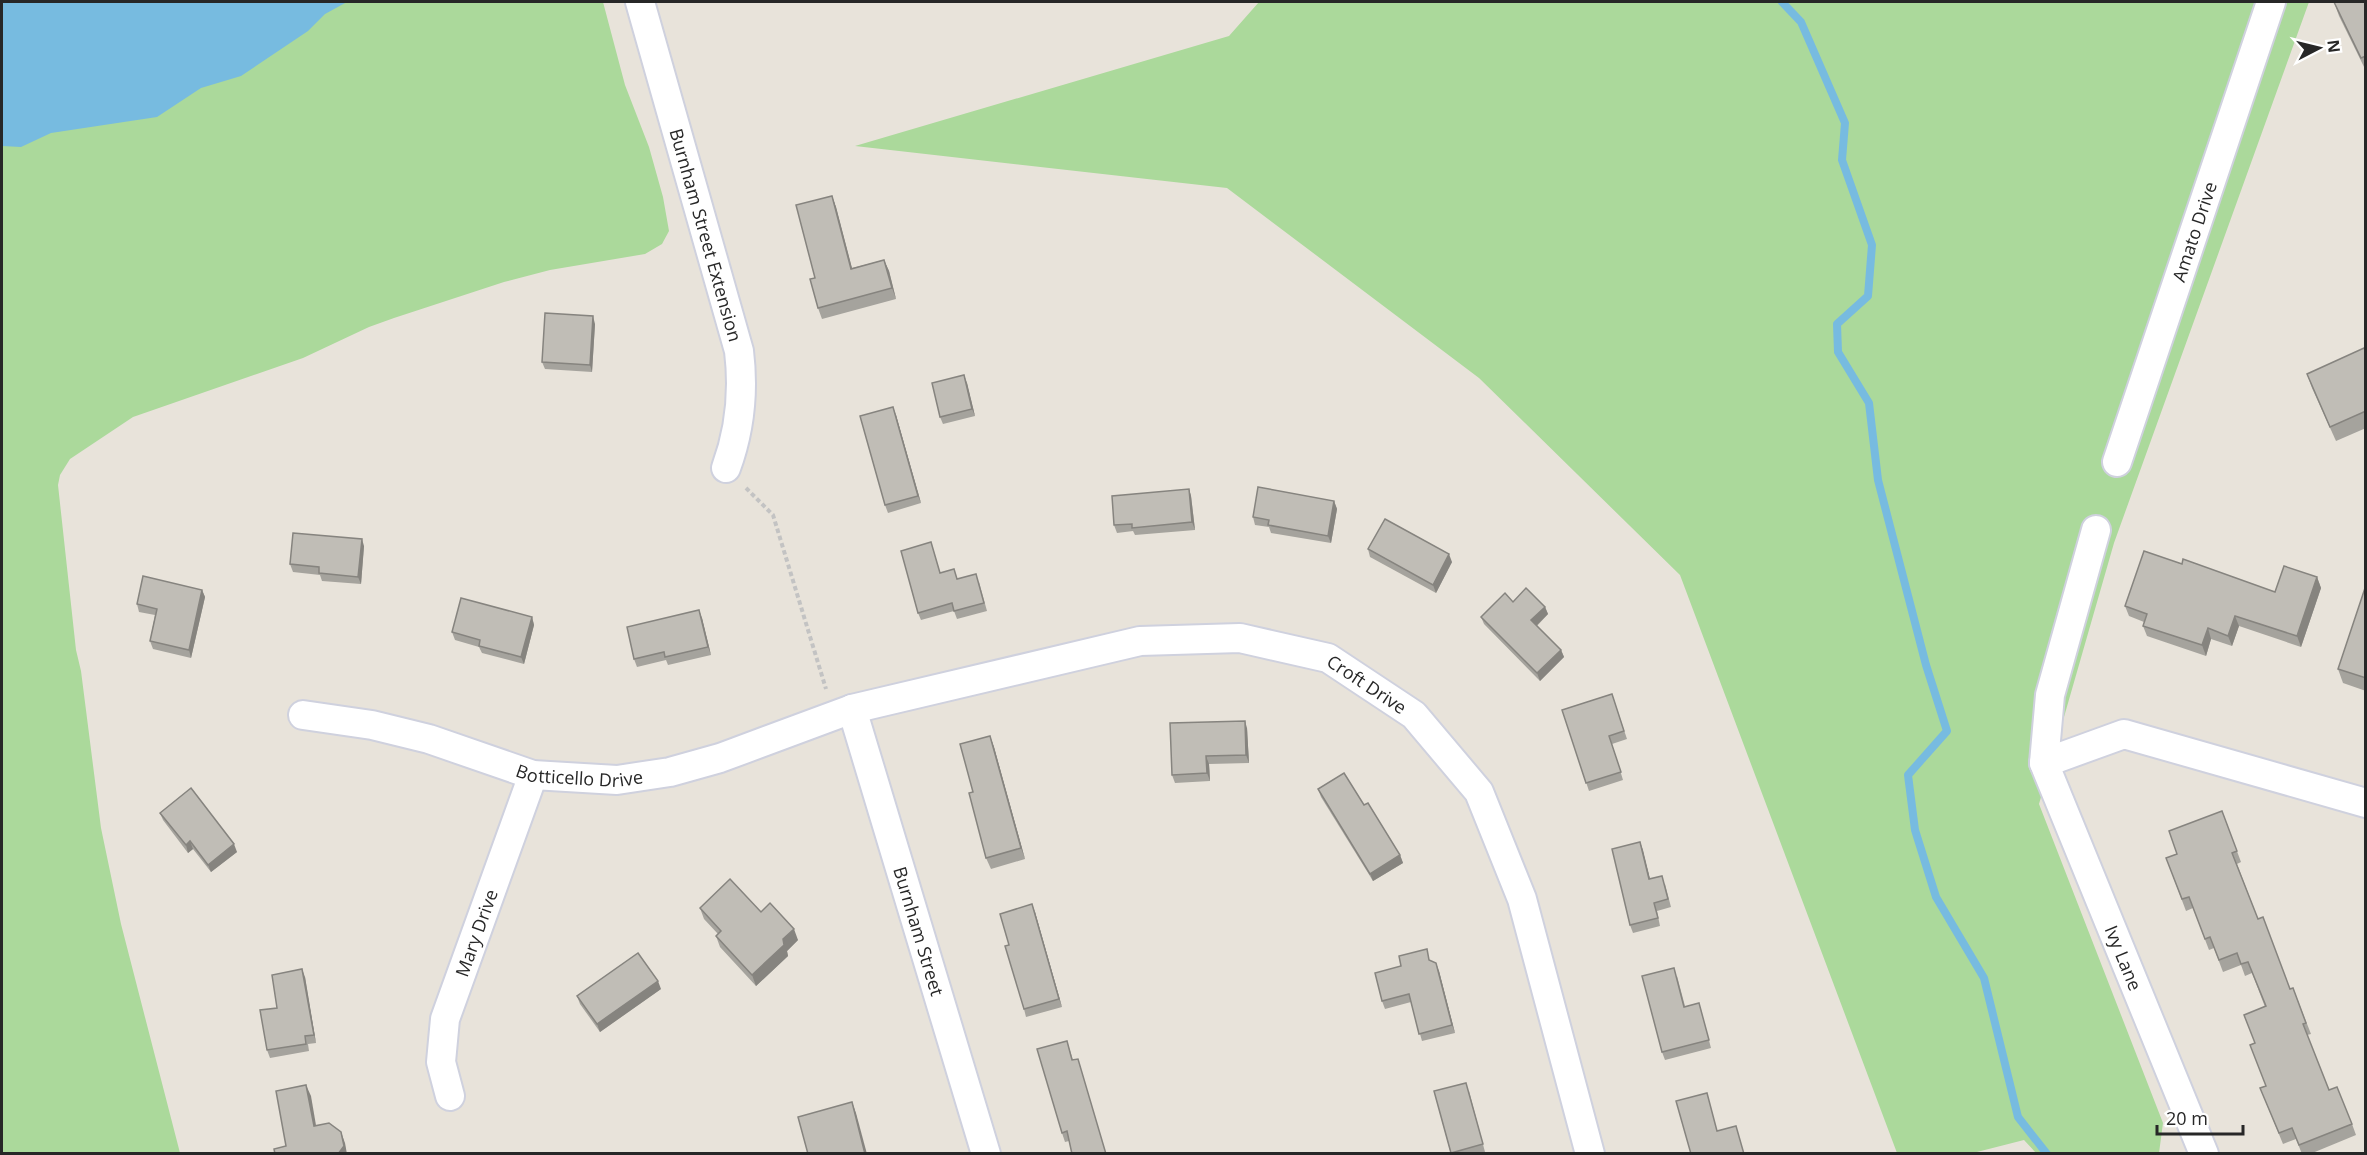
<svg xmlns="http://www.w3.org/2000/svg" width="2367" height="1155" font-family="'Open Sans',sans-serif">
	<rect width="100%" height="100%" fill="#e8e3da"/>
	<g fill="#abd99b">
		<polygon points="2,2 603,2 625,85 649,147 663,197 669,231 662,244 645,254 550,270 504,282 394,318 369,327 303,358 133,417 70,459 60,475 58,485 76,650 81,671 101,828 121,924 180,1153 2,1154"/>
		<polygon points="1259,2 2309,2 2114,543 2039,804 2163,1123 2159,1153 2036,1153 2024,1140 1973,1153 1897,1153 1680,575 1479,378 1227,188 855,146 1229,36"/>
	</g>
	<polygon fill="#77bbe0" points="2,2 347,2 325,14 308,31 241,76 201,88 157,117 51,133 21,147 2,146"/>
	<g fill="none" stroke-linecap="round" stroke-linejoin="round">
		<polyline stroke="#77bbe0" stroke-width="8" points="1782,2 1801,22 1845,123 1842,160 1872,245 1868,296 1837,324 1838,352 1869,403 1878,480 1926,665 1947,731 1908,775 1915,830 1936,897 1984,978 2018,1117 2047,1154"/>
		<defs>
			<g id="street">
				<path id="s1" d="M640,2L739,351C744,392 740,430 726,468"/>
				<path id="s2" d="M2117,462L2271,2"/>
				<path id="s3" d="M2096,530L2050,695L2044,763L2204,1154"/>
				<path id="s4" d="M852,709L986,1154"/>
				<path id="s5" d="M303,715L372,725L429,739L533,775L617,780L670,772L720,758L852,709L1140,641L1240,638L1328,658L1414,715L1479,792L1522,899L1590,1154"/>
				<polyline points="2044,763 2124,734 2366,803"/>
				<path id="s6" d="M450,1096L441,1062L445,1019L533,775"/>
			</g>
		</defs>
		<use href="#street" stroke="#cfd1de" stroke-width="32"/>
		<polyline stroke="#c3c3c3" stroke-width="4" stroke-dasharray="4.5 3" stroke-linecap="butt" points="746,488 773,515 826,689"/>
		<use href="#street" stroke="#fff" stroke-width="28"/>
	</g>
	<g fill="#a5a39d">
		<polygon points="2334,2 2366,2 2366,71 2339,16"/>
		<polygon points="832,196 836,207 852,268 884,260 889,271 896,299 822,319 818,308 815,278"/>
		<polygon points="595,324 592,372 545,369 542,362"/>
		<polygon points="2366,352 2366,428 2336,441 2312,388 2307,374"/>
		<polygon points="967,383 975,416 943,424 940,417"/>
		<polygon points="896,415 921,503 888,513 885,505"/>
		<polygon points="1189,489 1191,496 1195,530 1135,535 1133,531 1117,533 1114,525"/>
		<polygon points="1334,501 1337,509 1331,543 1271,533 1269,527 1255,525 1253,517"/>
		<polygon points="931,542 940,573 958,579 979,582 987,611 957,619 954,611 921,620 918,613"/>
		<polygon points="364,546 361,584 322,581 320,575 293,572 290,564"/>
		<polygon points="1368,549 1452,562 1436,593 1370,557"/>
		<polygon points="2182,564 2275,592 2317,577 2321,588 2301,647 2239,626 2232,646 2211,639 2206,656 2147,636 2143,626 2144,622 2129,616 2125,606"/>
		<polygon points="2366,585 2366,691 2343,683 2338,669"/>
		<polygon points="202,590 205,597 191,658 153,649 150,641 155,615 139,612 137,604"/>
		<polygon points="1513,602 1545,607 1548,614 1537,626 1561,650 1564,657 1540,681 1484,624 1481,617"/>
		<polygon points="532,617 534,625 524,664 482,653 479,647 455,640 452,632"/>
		<polygon points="702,618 711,655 668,665 666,660 637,667 634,659"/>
		<polygon points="1612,694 1627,739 1612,744 1623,780 1589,791 1562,710"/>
		<polygon points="1247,728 1249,763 1209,764 1210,781 1175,783 1172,775"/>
		<polygon points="990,736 994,747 1025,859 991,869 986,858 973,792"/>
		<polygon points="1318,789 1364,805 1400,855 1403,863 1373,881 1321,797"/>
		<polygon points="2222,811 2241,862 2237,864 2258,919 2290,989 2293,988 2311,1034 2307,1035 2329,1090 2352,1124 2356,1135 2310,1154 2302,1154 2296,1139 2283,1144 2260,1088 2266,1086 2255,1043 2265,1007 2252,973 2245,976 2241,965 2223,972 2214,948 2209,950 2193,908 2186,911 2166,858 2177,854"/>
		<polygon points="160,813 237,852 211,872 193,849 188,853 163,820"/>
		<polygon points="1640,842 1650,879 1665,884 1671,907 1657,911 1660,926 1633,933 1630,925"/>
		<polygon points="700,908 761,912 798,940 787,951 788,956 756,986 720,947 716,936 718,934 704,919"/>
		<polygon points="1035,912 1062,1007 1026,1017 1024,1009 1009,945"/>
		<polygon points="1430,960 1439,971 1455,1033 1422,1041 1411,1002 1385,1009 1382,1001"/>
		<polygon points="1677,976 1685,1006 1701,1010 1711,1048 1665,1060 1662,1052"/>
		<polygon points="305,977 316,1043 308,1044 309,1051 270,1058 267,1050 277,1008"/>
		<polygon points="661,989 600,1032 580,1004 577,996"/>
		<polygon points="1067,1041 1073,1060 1078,1059 1081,1069 1069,1141 1065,1142 1062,1133"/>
		<polygon points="1434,1091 1469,1091 1485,1152 1479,1154 1451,1154"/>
	</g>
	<g fill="#86847f">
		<polygon points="832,196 836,207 855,280 851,269"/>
		<polygon points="884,260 889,271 896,299 892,288"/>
		<polygon points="593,316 595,324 592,372 590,365"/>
		<polygon points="964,375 967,383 975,416 972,409"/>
		<polygon points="893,407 896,415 921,503 918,496"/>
		<polygon points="1189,489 1191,496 1195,530 1192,522"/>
		<polygon points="1334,501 1337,509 1331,543 1328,536"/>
		<polygon points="362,539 364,546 361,584 358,577"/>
		<polygon points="1449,554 1452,562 1436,593 1433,585"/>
		<polygon points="2317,577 2321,588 2301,647 2297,636"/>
		<polygon points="202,590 205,597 191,658 189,650"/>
		<polygon points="1545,607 1548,614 1534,628 1531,620"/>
		<polygon points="699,610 702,618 711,655 708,647"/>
		<polygon points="2235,616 2239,626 2232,646 2228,636"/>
		<polygon points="532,617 534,625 524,664 521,657"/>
		<polygon points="2208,628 2211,639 2206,656 2202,645"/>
		<polygon points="1561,650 1564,657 1540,681 1537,673"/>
		<polygon points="1245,721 1247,728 1249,763 1246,755"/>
		<polygon points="990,736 994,747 1025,859 1021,848"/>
		<polygon points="1206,756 1209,764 1210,781 1207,773"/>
		<polygon points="190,841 193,849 188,853 186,845"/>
		<polygon points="1640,842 1643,850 1652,887 1649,879"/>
		<polygon points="234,844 237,852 211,872 208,865"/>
		<polygon points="1400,855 1403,863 1373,881 1370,874"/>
		<polygon points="1032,904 1035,912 1062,1007 1059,999"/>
		<polygon points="794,929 798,940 787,951 788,956 756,986 752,975 783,939"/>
		<polygon points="1436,963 1439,971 1455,1033 1452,1025"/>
		<polygon points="302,969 305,977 316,1043 314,1035"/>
		<polygon points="658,981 661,989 600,1032 597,1024"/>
		<polygon points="306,1085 311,1096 318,1137 314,1126"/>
		<polygon points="852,1102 856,1113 867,1154 865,1154"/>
		<polygon points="341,1132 345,1143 347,1154 338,1154"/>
	</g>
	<g fill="#c0bdb6" stroke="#86847f" stroke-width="1.5">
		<polygon points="2334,2 2366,2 2366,56 2361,58"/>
		<polygon points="832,196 851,269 884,260 892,288 818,308 810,279 815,278 796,205"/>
		<polygon points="545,313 593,316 590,365 542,362"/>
		<polygon points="2364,348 2366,352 2366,411 2330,427 2307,374"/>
		<polygon points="964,375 972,409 940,417 932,383"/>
		<polygon points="893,407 918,496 885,505 860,416"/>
		<polygon points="1258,487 1334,501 1328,536 1268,525 1269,520 1253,517"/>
		<polygon points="1189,489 1192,522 1132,528 1132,524 1114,525 1112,496"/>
		<polygon points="1385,519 1449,554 1433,585 1368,549"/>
		<polygon points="293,533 362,539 358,577 319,573 319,567 290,564"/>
		<polygon points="931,542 940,573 954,569 957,579 976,574 984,603 954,611 952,603 918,613 901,551"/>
		<polygon points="2144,551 2182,564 2183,559 2275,592 2284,566 2317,577 2297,636 2235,616 2228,636 2208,628 2202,645 2143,626 2147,614 2125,606"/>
		<polygon points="143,576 202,590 189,650 150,641 157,609 137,604"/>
		<polygon points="2366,585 2366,678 2338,669"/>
		<polygon points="1526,588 1545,607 1531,620 1561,650 1537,673 1481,617 1505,593 1513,602"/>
		<polygon points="461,598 532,617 521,657 479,646 480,640 452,632"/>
		<polygon points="699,610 708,647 665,657 664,652 634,659 627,627"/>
		<polygon points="1612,694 1624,731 1609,736 1621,772 1586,783 1562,710"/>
		<polygon points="1245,721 1246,755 1206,756 1207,773 1172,775 1170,723"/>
		<polygon points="990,736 1021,848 986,858 969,793 973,792 960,744"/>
		<polygon points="1344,773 1364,805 1368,803 1400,855 1370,874 1318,789"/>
		<polygon points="191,788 234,844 208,865 190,841 186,845 160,813"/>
		<polygon points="2222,811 2237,851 2232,853 2258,919 2263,917 2290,989 2293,988 2306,1023 2303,1024 2329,1090 2337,1087 2352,1124 2299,1145 2292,1128 2279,1133 2260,1088 2266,1086 2250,1045 2255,1043 2244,1015 2266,1006 2248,962 2241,964 2237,953 2219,960 2210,937 2205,939 2189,897 2182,899 2166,858 2177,854 2169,831"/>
		<polygon points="1640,842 1649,879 1662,876 1668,899 1654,903 1658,918 1630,925 1612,849"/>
		<polygon points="730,879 761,912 770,903 794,929 783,939 784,945 752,975 716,936 721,931 700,908"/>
		<polygon points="1032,904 1059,999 1024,1009 1005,946 1009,945 1000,914"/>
		<polygon points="1427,949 1429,960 1436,963 1452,1025 1419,1034 1409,994 1382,1001 1375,973 1401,966 1399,956"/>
		<polygon points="638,953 658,981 597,1024 577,996"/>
		<polygon points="1674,968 1684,1007 1699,1003 1709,1040 1662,1052 1642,976"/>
		<polygon points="302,969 314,1035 305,1036 306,1044 267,1050 260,1010 277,1008 272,975"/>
		<polygon points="1067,1041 1072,1060 1078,1059 1106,1154 1072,1154 1067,1131 1062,1133 1037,1049"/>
		<polygon points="1466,1083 1483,1144 1451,1153 1434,1091"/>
		<polygon points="306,1085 314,1126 329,1123 341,1132 344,1146 338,1154 275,1154 274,1149 286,1146 276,1091"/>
		<polygon points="1707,1093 1717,1131 1736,1126 1744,1154 1691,1154 1676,1101"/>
		<polygon points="852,1102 865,1154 808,1154 798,1117"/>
	</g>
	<g text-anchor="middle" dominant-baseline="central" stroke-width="4.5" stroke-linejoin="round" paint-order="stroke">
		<g font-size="18" fill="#272727" stroke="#fff">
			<text stroke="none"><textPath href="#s2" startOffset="243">Amato Drive</textPath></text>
			<text stroke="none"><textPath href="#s1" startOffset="242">Burnham Street Extension</textPath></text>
			<text stroke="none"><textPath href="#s5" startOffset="1102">Croft Drive</textPath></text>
			<text stroke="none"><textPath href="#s5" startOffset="285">Botticello Drive</textPath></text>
			<text stroke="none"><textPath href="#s4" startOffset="232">Burnham Street</textPath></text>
			<text stroke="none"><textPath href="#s6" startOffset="170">Mary Drive</textPath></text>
			<text stroke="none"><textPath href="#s3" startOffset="450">Ivy Lane</textPath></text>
		</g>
	</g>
	<rect width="2367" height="1155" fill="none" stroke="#272727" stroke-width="6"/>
	<g transform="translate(2319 48) rotate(83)" stroke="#ffffff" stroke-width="4.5" paint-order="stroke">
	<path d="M0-4.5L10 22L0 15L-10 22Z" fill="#272727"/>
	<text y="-9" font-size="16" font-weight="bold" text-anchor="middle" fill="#272727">N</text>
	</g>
	<path d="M2157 1125v9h86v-9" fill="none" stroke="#272727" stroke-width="3"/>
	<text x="2166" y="1125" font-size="18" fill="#272727" stroke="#ffffff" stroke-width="4.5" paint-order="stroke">20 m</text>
</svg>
